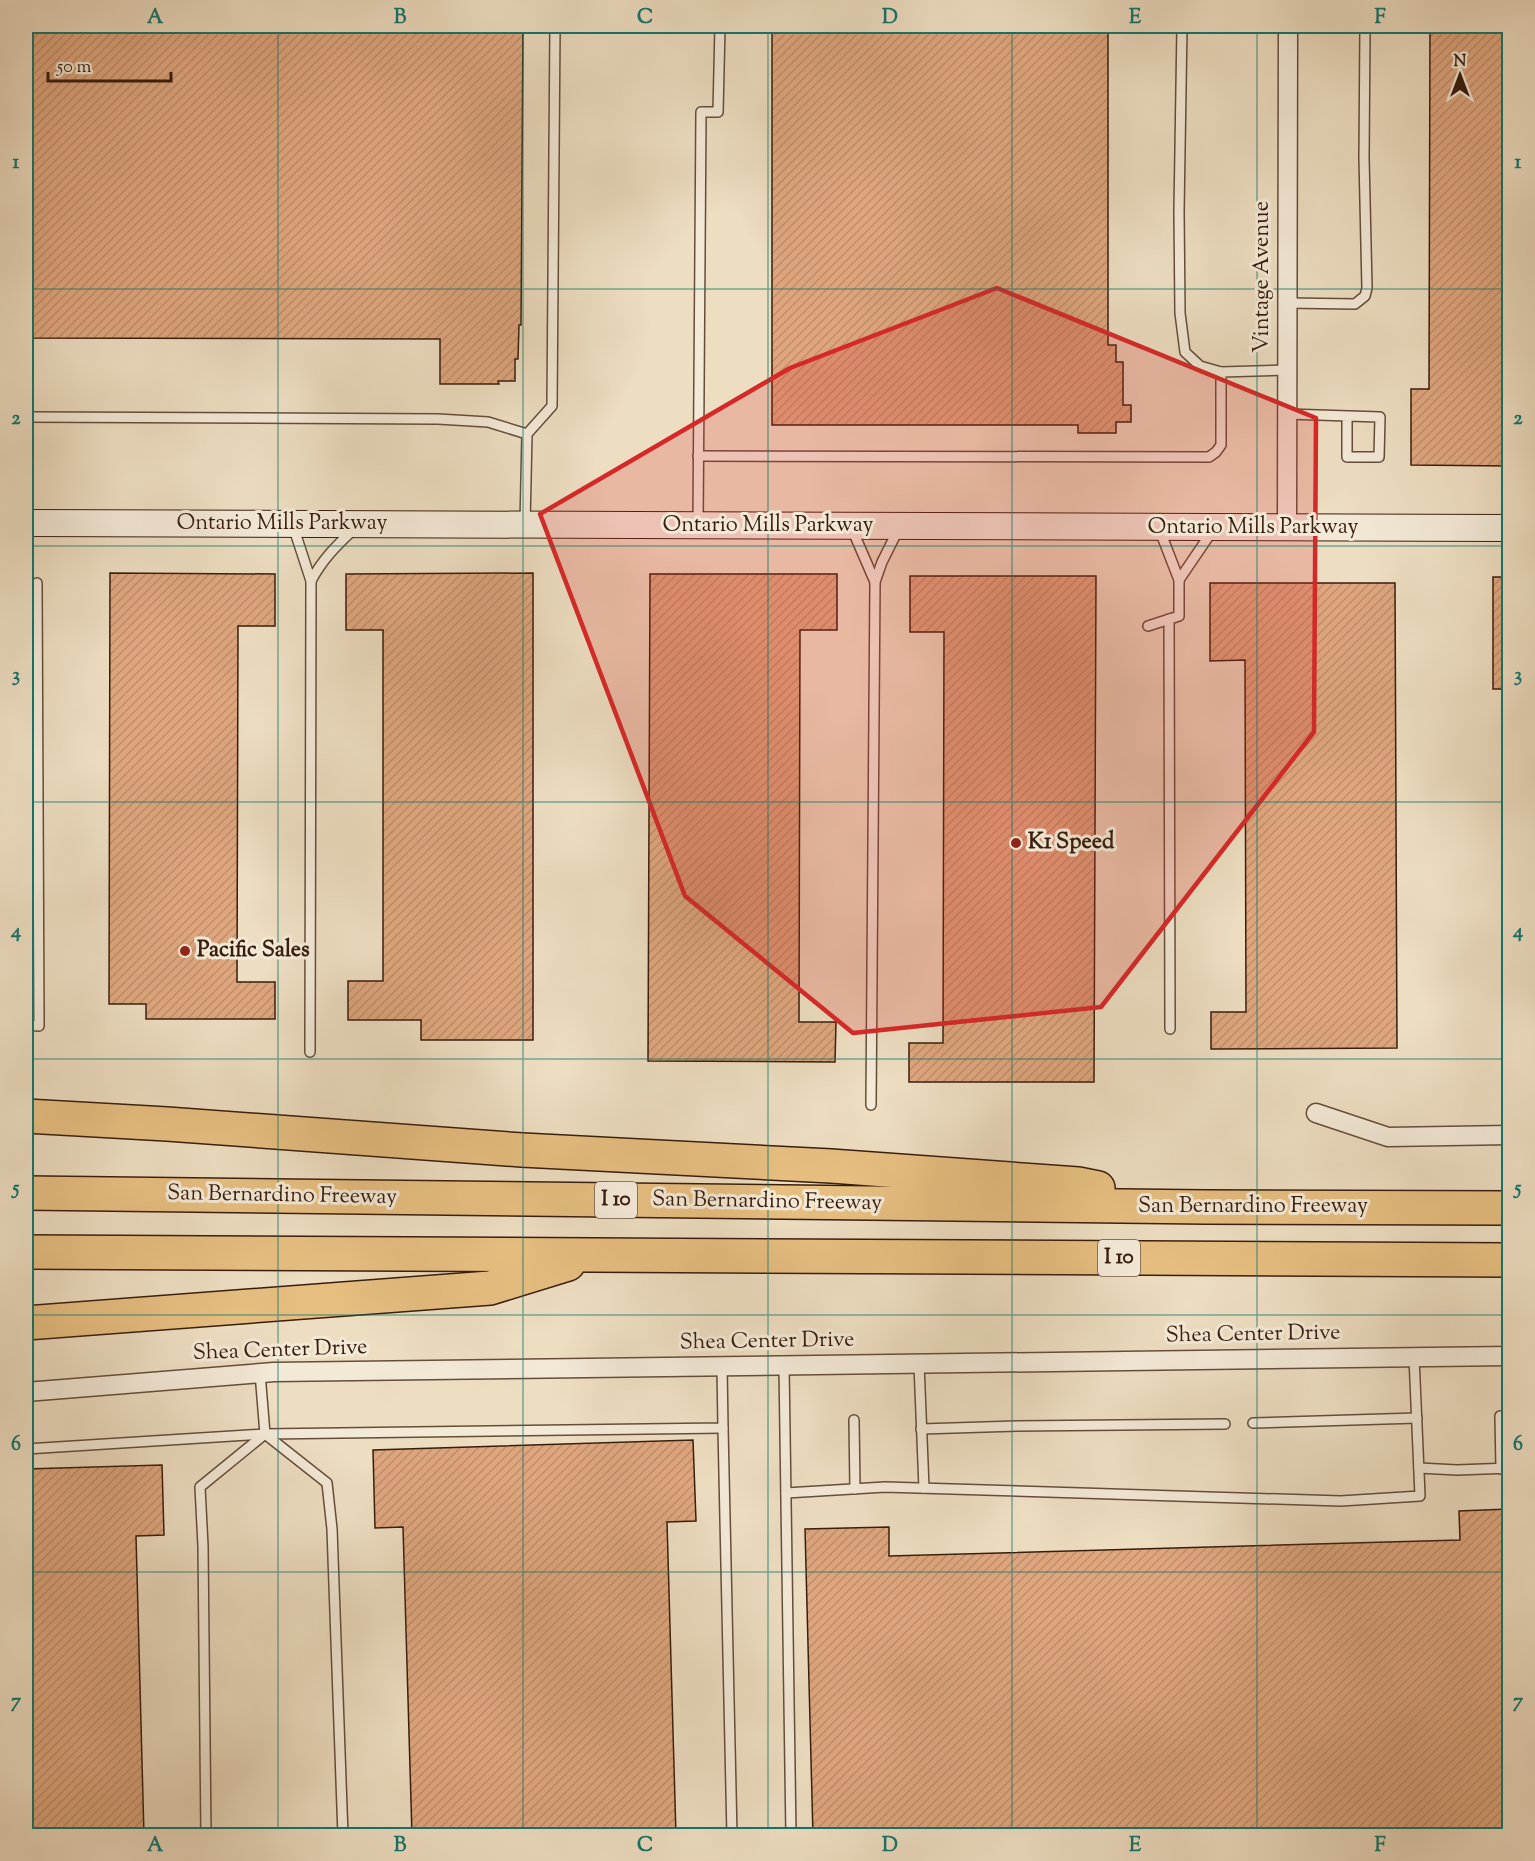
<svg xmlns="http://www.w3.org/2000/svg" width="1535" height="1861" font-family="'Sorts Mill Goudy',serif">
	<defs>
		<pattern id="building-hatch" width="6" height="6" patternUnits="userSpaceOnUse" patternTransform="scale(1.5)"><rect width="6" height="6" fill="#dfa67e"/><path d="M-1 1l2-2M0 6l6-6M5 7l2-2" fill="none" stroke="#c08e6c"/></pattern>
	</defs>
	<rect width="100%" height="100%" fill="#edddc1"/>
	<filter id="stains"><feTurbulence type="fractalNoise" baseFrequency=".00333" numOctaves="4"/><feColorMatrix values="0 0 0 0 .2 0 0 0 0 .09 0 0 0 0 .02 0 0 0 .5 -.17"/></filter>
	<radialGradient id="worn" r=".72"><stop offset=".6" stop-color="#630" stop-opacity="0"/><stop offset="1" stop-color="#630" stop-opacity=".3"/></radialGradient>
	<g fill="url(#building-hatch)" stroke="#381d0d" stroke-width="1.5">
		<polygon points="26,26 523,26 521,325 519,325 518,359 515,359 515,381 498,381 499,384 440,384 440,339 26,338"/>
		<polygon points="772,26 1108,26 1108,345 1116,345 1116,362 1123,362 1123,405 1131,405 1131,422 1116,422 1116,433 1078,433 1078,425 772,425"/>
		<polygon points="1430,26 1509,26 1509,466 1411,465 1411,389 1429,389"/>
		<polygon points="110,573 275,574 275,626 238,626 237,982 275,982 275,1019 146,1019 146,1004 109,1004"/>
		<polygon points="533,573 533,1040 421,1040 421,1020 348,1020 348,981 383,981 383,630 346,630 346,574"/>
		<polygon points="650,574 837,574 837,630 800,630 799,1022 836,1022 835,1062 648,1061"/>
		<polygon points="910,576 1096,576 1094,1082 909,1082 909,1043 943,1043 944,632 910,632"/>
		<rect x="1493" y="577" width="16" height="112"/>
		<polygon points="1210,583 1395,583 1397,1048 1211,1049 1211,1012 1246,1012 1245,660 1210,661"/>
		<polygon points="693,1440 696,1521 667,1522 676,1836 412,1836 403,1527 375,1528 373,1450"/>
		<polygon points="162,1465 164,1535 136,1536 144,1836 26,1836 26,1469"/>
		<polygon points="1509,1509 1509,1836 813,1836 805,1529 889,1527 889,1556 1460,1540 1459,1511"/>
	</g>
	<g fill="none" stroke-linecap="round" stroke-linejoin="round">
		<defs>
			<g id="service">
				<polyline points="1182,26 1179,211 1180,313 1185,352 1200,366 1221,372"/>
				<polyline points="1287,303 1355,304 1365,296 1367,288 1364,158 1365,26"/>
				<polyline points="1287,414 1380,417 1379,457 1347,457 1347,416"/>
				<polyline points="26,417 438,419 488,422 527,434"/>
				<polyline points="698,456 1209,457 1216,452 1221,445 1221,372 1287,370"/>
				<polyline points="525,524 527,434 552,406 555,26"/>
				<polyline points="698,524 701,112 718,112 720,26"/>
				<polyline points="293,526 311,581 310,1052"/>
				<polyline points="852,529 875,582"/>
				<polyline points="1179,580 1213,530"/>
				<path d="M311,581C322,560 336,546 353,530"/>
				<polyline points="1169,619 1170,1029"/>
				<polyline points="1148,626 1179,616 1179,580 1160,531"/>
				<polyline points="27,1025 39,1026 37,583"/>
				<polyline points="871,1105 875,582 882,562 898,530"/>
				<polyline points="919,1364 924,1488"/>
				<polyline points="784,1366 791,1836"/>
				<polyline points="260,1373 265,1434 327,1483 332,1529 343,1836"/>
				<polyline points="1500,1416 1501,1469"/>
				<polyline points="854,1420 855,1489"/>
				<polyline points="1253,1423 1417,1418"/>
				<polyline points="723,1428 732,1836"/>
				<polyline points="921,1429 1017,1426 1225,1424"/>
				<polyline points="26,1449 265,1434 723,1428 722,1367"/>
				<polyline points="1419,1468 1457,1470 1510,1468"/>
				<polyline points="786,1493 885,1487 1341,1501 1420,1496 1414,1357"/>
				<polyline points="206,1836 203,1546 200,1487 265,1434"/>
			</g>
			<g id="minor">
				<polyline points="1287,528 1288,26"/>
				<polyline points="1316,1113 1388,1137 1510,1135"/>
				<polyline points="26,1392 274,1372 1510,1356"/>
			</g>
			<polyline id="secondary" points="26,523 1510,528"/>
			<g id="motorway">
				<polyline points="26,1116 167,1124 522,1150 831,1166 1078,1184 1098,1188"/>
				<polyline points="26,1193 1206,1207 1510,1208"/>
				<polyline points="26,1252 1510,1260"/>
				<polyline points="26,1323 490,1288 568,1264"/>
			</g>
		</defs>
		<use href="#service" stroke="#654d3a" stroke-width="12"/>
		<use href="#minor" stroke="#654d3a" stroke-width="21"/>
		<use href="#secondary" stroke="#381d0d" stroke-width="28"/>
		<use href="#motorway" stroke="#381d0d" stroke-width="36"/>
		<use href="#service" stroke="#f3e9d7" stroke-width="9"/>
		<use href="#minor" stroke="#f3e9d7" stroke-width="18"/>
		<use href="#secondary" stroke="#f3e9d7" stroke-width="26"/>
		<use href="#motorway" stroke="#e6be80" stroke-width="33"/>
	</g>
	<path fill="#d62828" fill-opacity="0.2" stroke="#d62828" stroke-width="4.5" stroke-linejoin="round" d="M997,288L1316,418L1314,732L1101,1007L853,1033L685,896L540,514L790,368Z"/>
	<path fill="none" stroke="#0f766e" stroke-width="1.5" stroke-opacity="0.55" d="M278,26V1836M523,26V1836M768,26V1836M1012,26V1836M1257,26V1836M26,289H1510M26,546H1510M26,802H1510M26,1059H1510M26,1315H1510M26,1572H1510"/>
	<g fill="#8f2418" stroke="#f3e9d7" stroke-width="2">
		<circle cx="1016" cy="843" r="6"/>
		<circle cx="185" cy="951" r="6"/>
	</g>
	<g text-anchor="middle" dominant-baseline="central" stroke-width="6" stroke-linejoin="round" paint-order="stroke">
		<g fill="#f3e9d7" stroke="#705a4a" stroke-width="1.5">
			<rect x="595" y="1182" width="42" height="36" rx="4.5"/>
			<rect x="1098" y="1240" width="42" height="36" rx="4.5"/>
		</g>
		<g font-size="21" font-weight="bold" fill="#381d0d">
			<text x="616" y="1200">I 10</text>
			<text x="1119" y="1258">I 10</text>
		</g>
		<g font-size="22" fill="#381d0d" stroke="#f3e9d7">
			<text transform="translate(1263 277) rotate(-90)">Vintage Avenue</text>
			<text x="282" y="524">Ontario Mills Parkway</text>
			<text x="768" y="526">Ontario Mills Parkway</text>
			<text x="1253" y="528">Ontario Mills Parkway</text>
			<text transform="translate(282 1196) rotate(1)">San Bernardino Freeway</text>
			<text transform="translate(767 1202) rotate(1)">San Bernardino Freeway</text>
			<text x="1253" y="1207">San Bernardino Freeway</text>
			<text transform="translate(1253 1335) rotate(-1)">Shea Center Drive</text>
			<text transform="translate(767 1342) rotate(-1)">Shea Center Drive</text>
			<text transform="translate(280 1351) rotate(-2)">Shea Center Drive</text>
		</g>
		<g font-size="22" font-weight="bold" fill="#381d0d" stroke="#f3e9d7" text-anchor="start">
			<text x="1028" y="843">K1 Speed</text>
			<text x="197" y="951">Pacific Sales</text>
		</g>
	</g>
	<rect width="1535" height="1861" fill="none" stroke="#edddc1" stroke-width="66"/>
	<g transform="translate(1460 75)" stroke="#f3e9d7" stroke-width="4.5" paint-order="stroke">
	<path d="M0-4.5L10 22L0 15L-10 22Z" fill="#381d0d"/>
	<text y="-9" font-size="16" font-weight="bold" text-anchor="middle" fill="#381d0d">N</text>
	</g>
	<path d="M48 72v9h123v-9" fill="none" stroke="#381d0d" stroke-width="3"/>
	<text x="57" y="72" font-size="18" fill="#381d0d" stroke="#f3e9d7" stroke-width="4.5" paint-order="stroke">50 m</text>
	<rect x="33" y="33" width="1469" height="1795" fill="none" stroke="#0f766e" stroke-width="2"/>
	<g font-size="20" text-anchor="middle" font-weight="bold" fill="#0f766e">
		<text x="155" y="23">A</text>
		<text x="400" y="23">B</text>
		<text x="645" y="23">C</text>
		<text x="890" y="23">D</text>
		<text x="1135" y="23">E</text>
		<text x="1380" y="23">F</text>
		<text x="16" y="168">1</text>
		<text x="1518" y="168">1</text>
		<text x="16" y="424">2</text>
		<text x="1518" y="424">2</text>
		<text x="16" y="681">3</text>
		<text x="1518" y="681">3</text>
		<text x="16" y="937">4</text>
		<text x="1518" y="937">4</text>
		<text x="16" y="1194">5</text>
		<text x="1518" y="1194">5</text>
		<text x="16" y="1450">6</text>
		<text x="1518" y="1450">6</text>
		<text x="16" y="1707">7</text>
		<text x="1518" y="1707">7</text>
		<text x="155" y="1851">A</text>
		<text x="400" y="1851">B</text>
		<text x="645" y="1851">C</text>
		<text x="890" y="1851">D</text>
		<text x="1135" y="1851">E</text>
		<text x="1380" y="1851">F</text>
	</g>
	<rect width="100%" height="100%" filter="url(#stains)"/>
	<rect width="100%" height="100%" fill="url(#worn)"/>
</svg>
